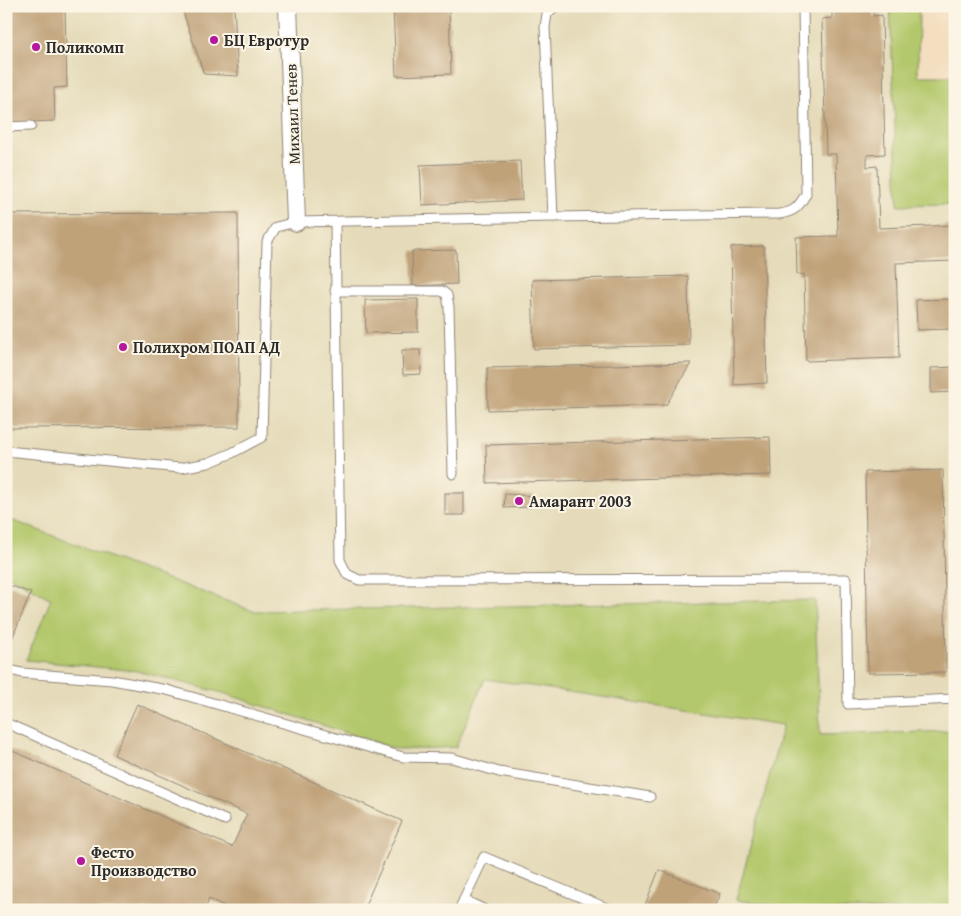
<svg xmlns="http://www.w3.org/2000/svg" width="961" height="916" font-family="'Gentium Book Plus',serif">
	<rect width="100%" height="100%" fill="#fcf5e5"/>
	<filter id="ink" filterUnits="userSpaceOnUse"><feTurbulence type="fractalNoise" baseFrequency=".02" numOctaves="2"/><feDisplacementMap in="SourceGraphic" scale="10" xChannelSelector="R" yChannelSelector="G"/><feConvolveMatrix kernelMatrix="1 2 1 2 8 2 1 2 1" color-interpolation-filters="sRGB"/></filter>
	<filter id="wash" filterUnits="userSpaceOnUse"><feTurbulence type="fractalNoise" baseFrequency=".0096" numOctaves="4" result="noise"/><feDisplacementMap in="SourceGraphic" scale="20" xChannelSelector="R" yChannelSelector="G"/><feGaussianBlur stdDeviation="1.12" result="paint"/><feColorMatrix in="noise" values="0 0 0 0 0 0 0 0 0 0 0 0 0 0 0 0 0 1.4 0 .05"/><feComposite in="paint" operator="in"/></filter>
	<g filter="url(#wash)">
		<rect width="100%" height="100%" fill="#f4dec0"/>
		<polygon fill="#e5dbba" points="6,6 890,6 898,205 955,204 955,910 6,910"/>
		<g fill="#b3c86c" stroke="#6f7a4c">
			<polygon points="890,6 919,6 918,76 955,76 955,204 898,205"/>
			<polygon points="6,518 253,611 815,600 820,735 955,731 955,910 805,910 736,900 783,725 485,679 456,747 399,750 223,693 137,671 26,660 51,599 6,574"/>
		</g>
		<g id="blocks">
			<g fill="#c0a279">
				<polygon points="6,6 65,6 67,87 54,88 55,121 6,123"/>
				<polygon points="181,6 234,6 238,76 204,74"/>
				<polygon points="393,6 449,6 451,74 396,76"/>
				<polygon points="832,6 873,6 873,16 882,15 885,154 867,155 867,167 877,166 879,228 955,225 955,261 896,263 899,358 806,361 804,274 797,275 796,237 838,236 836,154 826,154 822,19 832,18"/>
				<polygon points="520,161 522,200 422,205 420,165"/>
				<polygon points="238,213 239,427 6,428 6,214"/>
				<polygon points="764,246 767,383 734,385 731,247"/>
				<polygon points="456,250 457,284 413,286 412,251"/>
				<polygon points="688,276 689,345 534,349 532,280"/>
				<polygon points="418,299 418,332 366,333 365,300"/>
				<polygon points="955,299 955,329 917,330 916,300"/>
				<polygon points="402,350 420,350 421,374 403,375"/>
				<polygon points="691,363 666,405 488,410 487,368"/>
				<polygon points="955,367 955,392 931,393 931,368"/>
				<polygon points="770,437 771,475 487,483 486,445"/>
				<polygon points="943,470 946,672 868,673 865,472"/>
				<rect x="445" y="493" width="19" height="22"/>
				<polygon points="505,494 534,496 533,507 504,508"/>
				<polygon points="6,584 31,593 6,653"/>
				<polygon points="137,704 402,821 363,910 234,910 209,899 205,910 38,910 35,908 34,910 6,910 6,748 232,847 247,814 114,755"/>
				<polygon points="659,870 720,894 713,910 643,910"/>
			</g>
		</g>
	</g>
	<g filter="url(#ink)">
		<use href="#blocks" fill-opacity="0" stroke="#908476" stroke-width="1"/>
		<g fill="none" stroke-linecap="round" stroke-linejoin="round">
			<defs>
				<g id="lane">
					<polyline points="6,127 31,126"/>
					<polyline points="553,217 545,27 547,14 555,6"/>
					<polyline points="335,222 340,560 347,574 359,580 846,579 848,704 955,699"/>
					<polyline points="335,291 442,291 447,295 449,307 453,474"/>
					<path d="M6,451L180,468L208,463L232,453L262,437L267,242L276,227L296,222L553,217L779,214C794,212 798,208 806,194L803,6"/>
					<polyline points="6,669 22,673 112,680 167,690 403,757 452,758 499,772 650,797"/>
					<polyline points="6,723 225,820"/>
					<polyline points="464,900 485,910"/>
					<polyline points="459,910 484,857 609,909"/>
				</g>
				<polyline id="street" points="288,6 296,222"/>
			</defs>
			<use href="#lane" stroke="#908476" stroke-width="11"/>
			<use href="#street" stroke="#908476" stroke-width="20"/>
			<use href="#lane" stroke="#fff" stroke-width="9"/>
			<use href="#street" stroke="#fff" stroke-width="18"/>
		</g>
	</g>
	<g fill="#b5179e" stroke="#fcf5e5" stroke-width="2">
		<circle cx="214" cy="40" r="5"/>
		<circle cx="36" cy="47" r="5"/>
		<circle cx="123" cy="347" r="5"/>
		<circle cx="519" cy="501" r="5"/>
		<circle cx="81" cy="861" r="5"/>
	</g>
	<g text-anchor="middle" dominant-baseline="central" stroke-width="4" stroke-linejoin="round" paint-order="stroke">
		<g font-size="16" font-weight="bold" fill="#2b2b2b" stroke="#fcf5e5" text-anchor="start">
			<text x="224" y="40">БЦ Евротур</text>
			<text x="46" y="47">Поликомп</text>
			<text x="133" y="347">Полихром ПОАП АД</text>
			<text x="529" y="501">Амарант 2003</text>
			<text x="91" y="852">Фесто<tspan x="91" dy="18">Производство</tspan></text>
		</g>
		<g font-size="16" fill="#2b2b2b" stroke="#fcf5e5">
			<text transform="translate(292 114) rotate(-92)">Михаил Тенев</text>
		</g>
	</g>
	<rect width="961" height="916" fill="none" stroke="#fcf5e5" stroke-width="25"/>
</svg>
